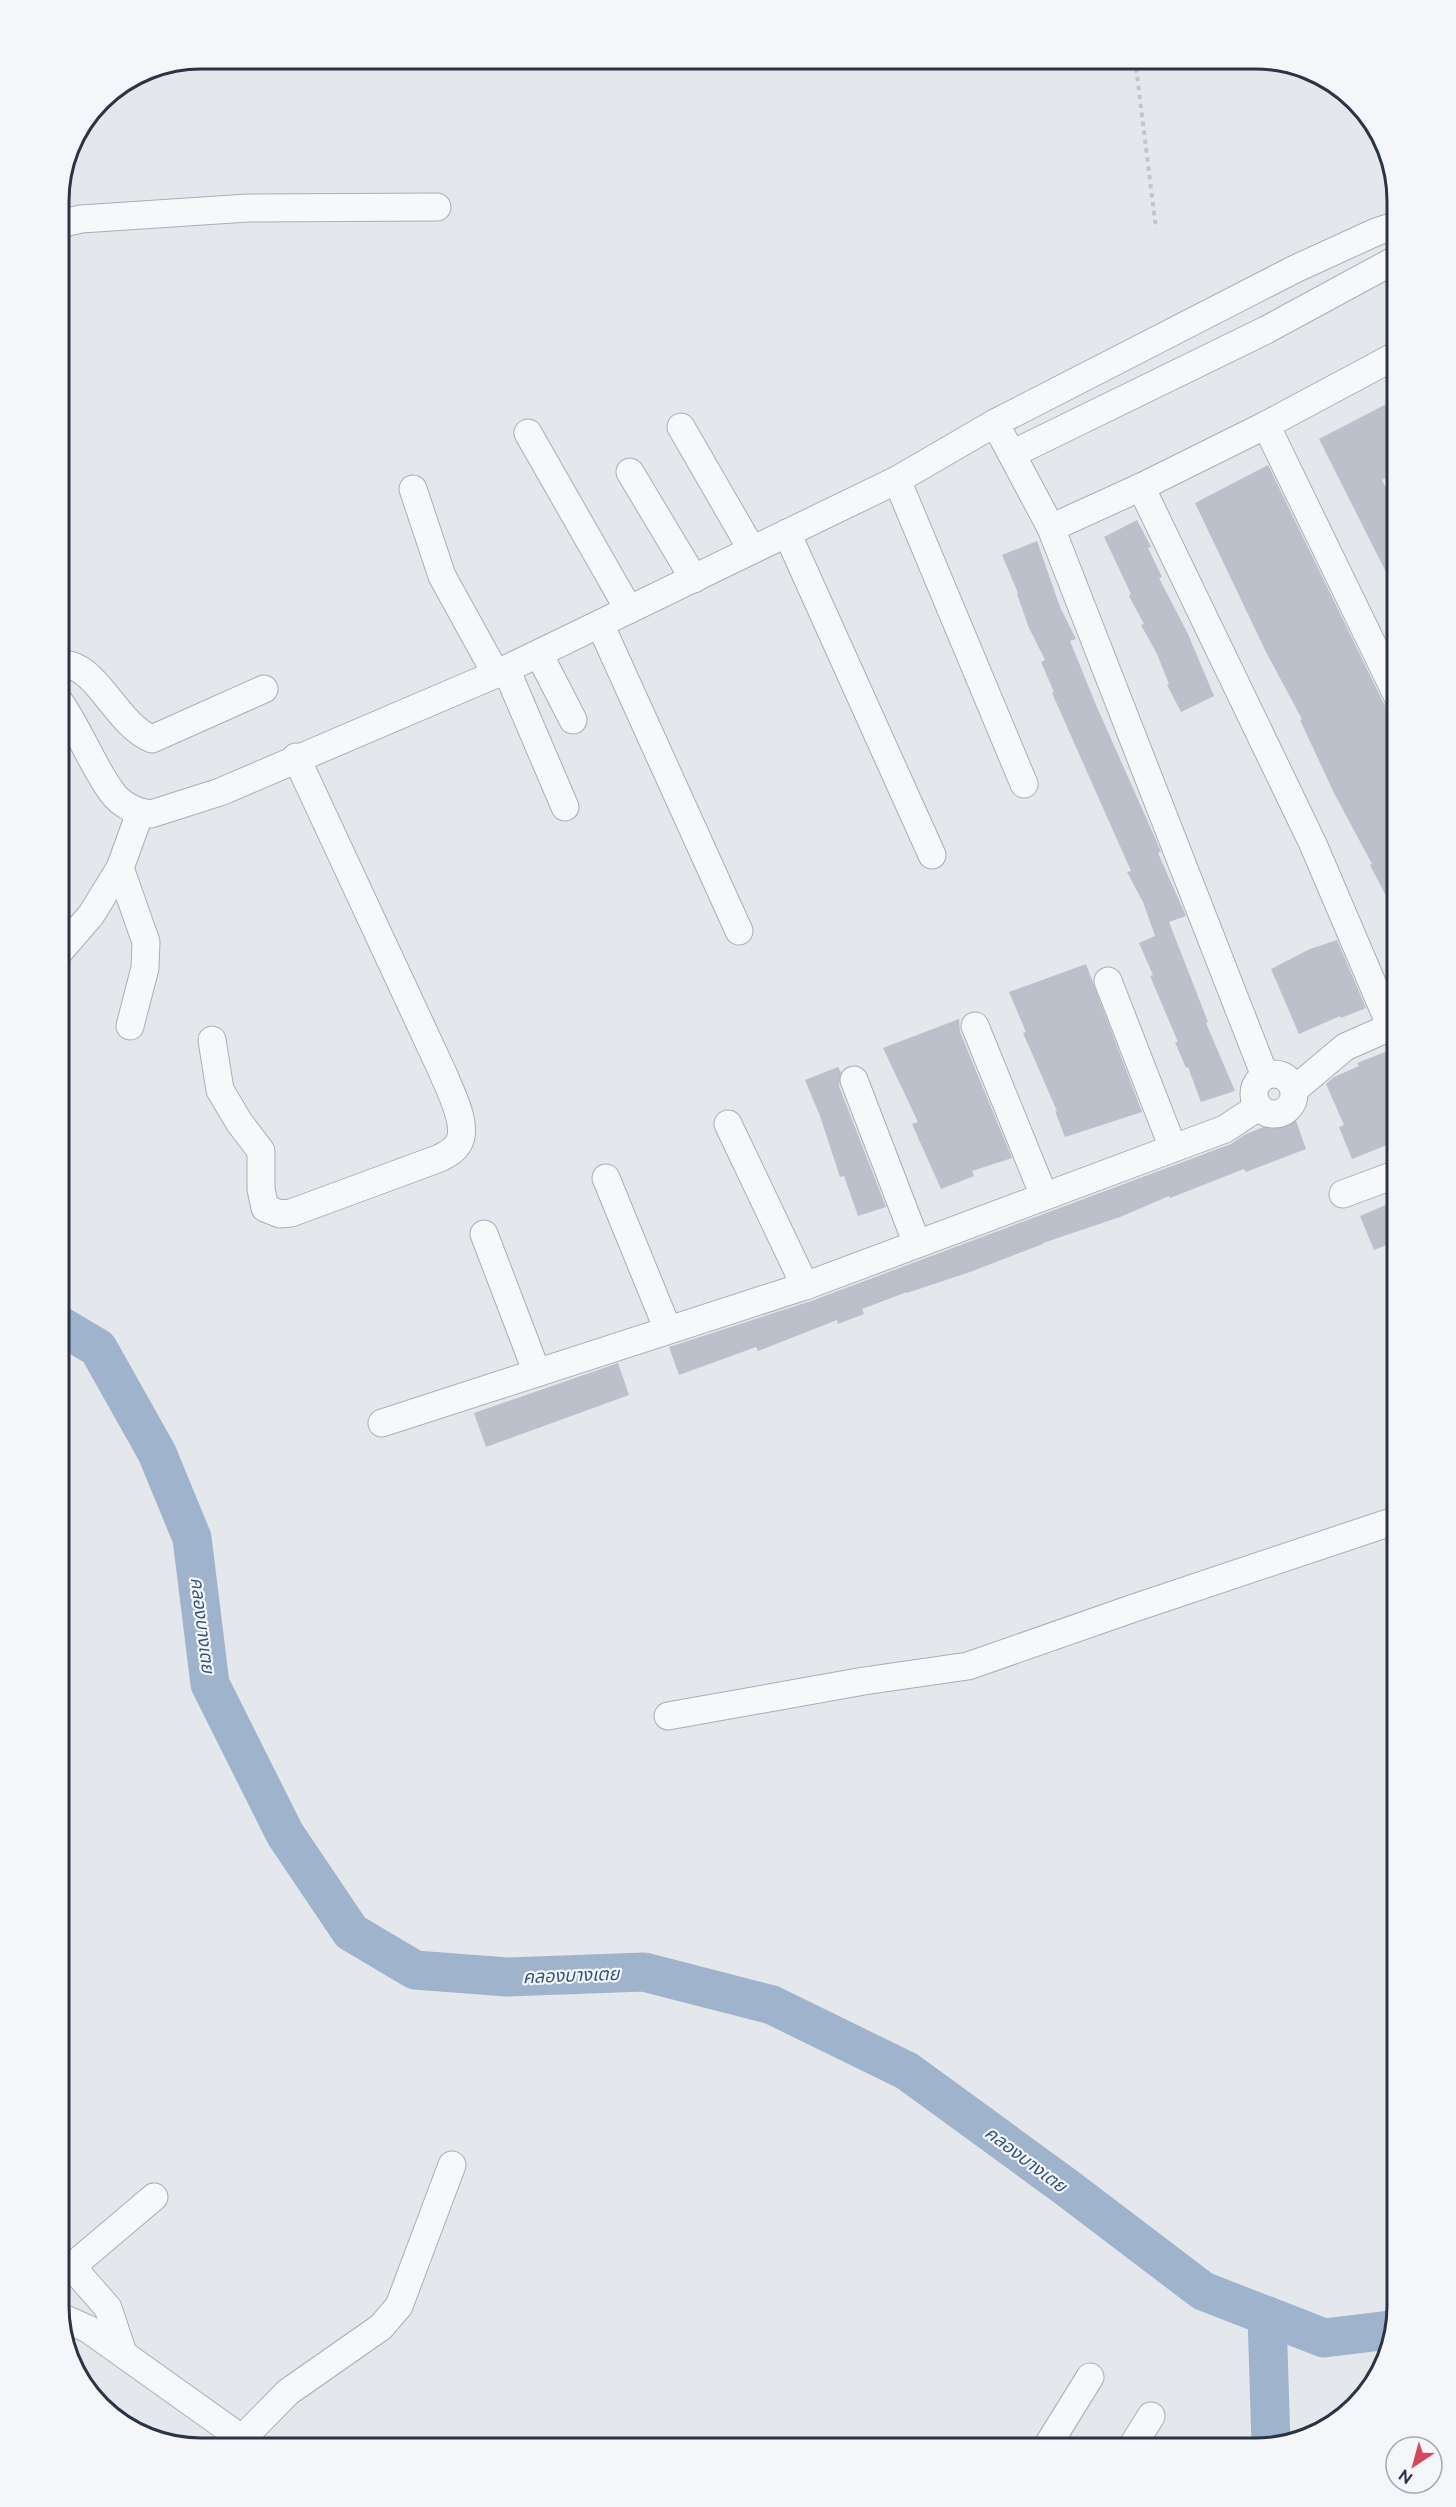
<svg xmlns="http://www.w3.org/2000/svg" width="1456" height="2507" font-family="Raleway,'Noto Sans Thai',sans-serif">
	<rect width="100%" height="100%" fill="#e4e7ec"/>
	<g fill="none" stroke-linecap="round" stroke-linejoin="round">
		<g stroke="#9fb4cc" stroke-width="39">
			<polyline points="59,1325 98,1348 157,1453 192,1538 210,1684 285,1834 351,1932 415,1970 507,1977 644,1972 772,2005 907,2071 1066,2187 1203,2291 1324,2338 1390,2330"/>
			<polyline points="1267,2316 1271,2445"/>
		</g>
	</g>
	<g fill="#bbc0ca">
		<polygon points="1398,398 1398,471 1382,480 1398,511 1398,596 1319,439"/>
		<polygon points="1268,465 1383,702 1389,710 1386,711 1398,734 1398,919 1370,865 1372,864 1334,793 1300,720 1302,719 1266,652 1195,503"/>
		<polygon points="1137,520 1151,547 1148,548 1162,577 1159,578 1188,634 1214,696 1181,712 1167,685 1169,684 1157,654 1141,625 1144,624 1129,596 1131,594 1104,537"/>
		<polygon points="1037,541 1060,607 1076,639 1070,641 1096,705 1156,840 1161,852 1158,853 1186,916 1169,922 1208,1022 1206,1023 1235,1091 1201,1102 1188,1067 1186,1068 1175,1042 1178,1042 1150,976 1153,975 1139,943 1155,936 1143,902 1127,872 1131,871 1052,693 1054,692 1041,662 1045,660 1029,628 1017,594 1018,593 1002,555"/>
		<polygon points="1337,940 1366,1008 1341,1018 1340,1016 1299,1034 1271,969 1310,949"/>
		<polygon points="1086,964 1142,1112 1065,1137 1055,1111 1057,1111 1023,1033 1026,1032 1009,992"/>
		<polygon points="959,1019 960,1032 1012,1158 972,1171 974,1176 941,1189 912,1124 918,1122 883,1048"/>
		<polygon points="1398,1047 1397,1141 1352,1159 1339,1127 1344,1125 1326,1084 1334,1077 1359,1066 1357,1063"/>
		<polygon points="838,1067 841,1072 839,1086 886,1207 858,1216 844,1176 840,1177 820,1116 805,1080"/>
		<polygon points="1294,1115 1306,1149 1246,1172 1244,1169 1170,1198 1169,1196 1120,1217 1043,1243 1043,1244 970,1272 907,1293 907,1292 862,1309 864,1314 838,1324 837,1320 758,1351 756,1347 679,1375 669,1347 811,1301 1231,1144 1246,1134"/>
		<polygon points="1397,1200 1397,1241 1374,1250 1360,1216"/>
		<polygon points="618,1363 629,1395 486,1447 474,1413"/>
	</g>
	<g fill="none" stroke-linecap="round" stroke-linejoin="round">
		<defs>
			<g id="minor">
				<polyline points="59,224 81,219 248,208 437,207"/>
				<polyline points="995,423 1051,528 1265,1076"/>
				<polyline points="681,427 752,550"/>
				<polyline points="528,433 629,610"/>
				<polyline points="1012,454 1266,330 1397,259"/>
				<polyline points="630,472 694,579"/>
				<polyline points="897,480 1024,784"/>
				<polyline points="1141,487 1313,844 1391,1027"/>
				<polyline points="413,489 442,576 496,674"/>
				<polyline points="1051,528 1141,487 1266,425"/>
				<polyline points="787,533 932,855"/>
				<polyline points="600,624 739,931"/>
				<polyline points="539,654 573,720"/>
				<polyline points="506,669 565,807"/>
				<path d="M59,671L70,665C100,673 119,726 152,739L264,689"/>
				<polyline points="1397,695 1266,425 1397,355"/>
				<path d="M59,701C79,729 91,763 111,791C120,804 135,812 151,814L220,792L496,674L897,480L995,423L1295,269L1376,232L1397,225"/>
				<polyline points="120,868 146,942 145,968 130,1026"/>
				<polyline points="59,952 91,915 120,868 140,813"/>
				<polyline points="1108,981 1173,1148"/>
				<polyline points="975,1026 1044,1196"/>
				<path d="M212,1040L220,1090L239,1122L261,1151V1189L265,1208L280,1214L291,1213L440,1158C447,1154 454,1151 458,1144C470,1126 449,1089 442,1071L296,757"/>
				<circle cx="1274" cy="1094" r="20"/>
				<polyline points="854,1080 917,1244"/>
				<polyline points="1294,1090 1345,1047 1397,1024"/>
				<polyline points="728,1124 805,1286"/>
				<polyline points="606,1178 668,1330"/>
				<polyline points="1343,1194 1397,1174"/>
				<polyline points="484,1234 537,1373"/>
				<polyline points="382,1423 805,1286 1225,1129 1258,1107"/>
				<polyline points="668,1716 864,1681 968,1666 1134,1608 1397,1520"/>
				<polyline points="61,2317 88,2329 255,2448"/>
				<polyline points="123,2353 108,2308 80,2276 76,2263 154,2197"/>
				<polyline points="233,2448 288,2392 381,2327 399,2306 452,2165"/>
				<polyline points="1046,2448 1090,2377"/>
				<polyline points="1131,2448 1151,2416"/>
			</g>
		</defs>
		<use href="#minor" stroke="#a9aeb7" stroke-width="29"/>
		<polyline stroke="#c2c5cb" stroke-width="4" stroke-dasharray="4.5 4.5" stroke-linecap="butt" points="1135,59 1156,229"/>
		<use href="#minor" stroke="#f7f8fa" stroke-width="27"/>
	</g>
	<g text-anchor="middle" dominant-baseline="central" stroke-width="4.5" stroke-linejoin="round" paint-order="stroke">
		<g font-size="18" font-style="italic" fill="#34527a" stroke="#f4f6f9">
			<text transform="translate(203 1625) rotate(83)">คลองบางเตย</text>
			<text transform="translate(571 1975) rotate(-2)">คลองบางเตย</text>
			<text transform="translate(1026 2159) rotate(37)">คลองบางเตย</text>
		</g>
	</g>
	<path d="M0 0H1456V2507H0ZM201 69H1255A132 132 0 0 1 1387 201V2306A132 132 0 0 1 1255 2438H201A132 132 0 0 1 69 2306V201A132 132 0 0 1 201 69Z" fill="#f4f6f9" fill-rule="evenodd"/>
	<path fill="none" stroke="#2b3445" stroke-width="3" d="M201 69H1255A132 132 0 0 1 1387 201V2306A132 132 0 0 1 1255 2438H201A132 132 0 0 1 69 2306V201A132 132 0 0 1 201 69Z"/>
	<g transform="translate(1414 2465) rotate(216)"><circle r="28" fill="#f4f6f9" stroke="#a4a8b1" stroke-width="1.5"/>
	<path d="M0-4.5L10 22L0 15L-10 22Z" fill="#d1495b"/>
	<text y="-9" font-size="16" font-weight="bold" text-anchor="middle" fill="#2b3445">N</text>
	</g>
</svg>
